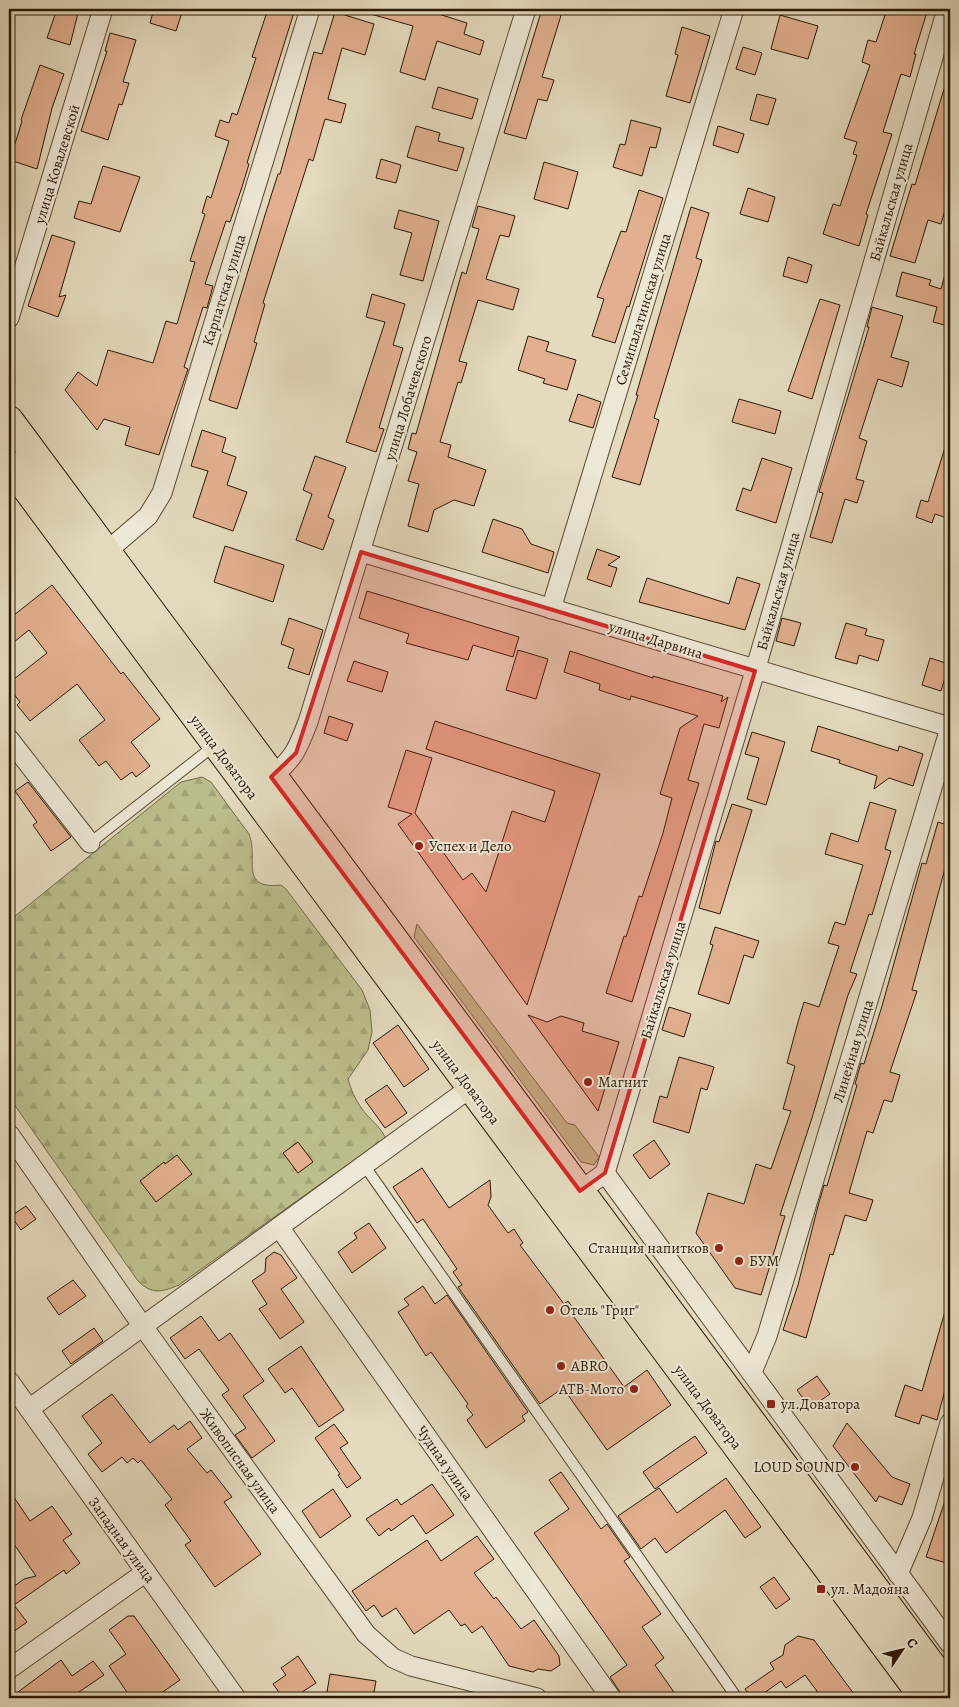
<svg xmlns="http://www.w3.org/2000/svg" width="959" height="1707" font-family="Alegreya,serif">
	<defs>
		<pattern id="forest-firs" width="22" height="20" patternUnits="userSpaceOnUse" patternTransform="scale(1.25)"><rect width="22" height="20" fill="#bcbd8c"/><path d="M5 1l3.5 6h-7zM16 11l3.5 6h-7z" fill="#a2a277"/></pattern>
	</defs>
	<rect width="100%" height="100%" fill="#e4dabe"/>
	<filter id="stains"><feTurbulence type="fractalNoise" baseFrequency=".004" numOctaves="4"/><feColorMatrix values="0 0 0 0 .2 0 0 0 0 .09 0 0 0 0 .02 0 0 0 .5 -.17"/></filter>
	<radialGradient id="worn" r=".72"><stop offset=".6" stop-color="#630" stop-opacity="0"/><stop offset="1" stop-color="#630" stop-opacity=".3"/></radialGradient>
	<polygon fill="#bcbd8c" stroke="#746a48" points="417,924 567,1123 575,1125 599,1157 594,1165 581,1162 414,937"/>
	<path fill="url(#forest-firs)" stroke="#746a48" d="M202,777L211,782L249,834C259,858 238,890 281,885L286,889L362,990L370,1010L372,1032L368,1050L348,1079C351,1090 355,1099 362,1109C369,1119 380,1126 385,1137L381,1143L361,1155L179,1285C162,1292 152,1295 138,1281L9,1097V921L181,782Z"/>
	<g fill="#e2b090" stroke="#2b1804">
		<polygon points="57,9 79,9 70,45 47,38"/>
		<polygon points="154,9 183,9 176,31 150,23"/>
		<polygon points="268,9 295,9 247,163 249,164 242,187 230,222 226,221 205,284 213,286 207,308 203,307 184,367 188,369 159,455 125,445 130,427 104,419 97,430 65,390 78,372 97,386 108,350 153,363 166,321 177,324 195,262 190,261 205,214 202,213 207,196 211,198 229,141 215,136 220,120 229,123 232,113 237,115 256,58 252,57"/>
		<polygon points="368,9 423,9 467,23 464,34 484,41 480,55 437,41 425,80 400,72 413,26 367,13"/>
		<polygon points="542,9 563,9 542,77 554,80 547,101 538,99 526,139 504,133"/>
		<polygon points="887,9 917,9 927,12 914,54 916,54 910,77 901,74 883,132 892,134 866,214 868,215 859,246 823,234 833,204 840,206 857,155 853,154 857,142 844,138 870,65 862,62 868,40 876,42"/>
		<polygon points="335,12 374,24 365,55 342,48 328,99 346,104 341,123 325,119 313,161 309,159 263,303 265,304 254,342 257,343 237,409 209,400 265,215 278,174 280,174 314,52 322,54"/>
		<polygon points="780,15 818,26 808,59 771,49"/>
		<polygon points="682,27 710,36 690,103 666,96 678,55 675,54"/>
		<polygon points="110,33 136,40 123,82 129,83 122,105 119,104 108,140 81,131 107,51 105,51"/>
		<polygon points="743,47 762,53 755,75 736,69"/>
		<polygon points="40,65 64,74 52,108 37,169 10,160 22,121 21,120"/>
		<polygon points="947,79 950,79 950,130 945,148 950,150 950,192 941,224 928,220 915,263 890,256 912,184 915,185"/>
		<polygon points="438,87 478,99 472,119 432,108"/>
		<polygon points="757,94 776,99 768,125 750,120"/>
		<polygon points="631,120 661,128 656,148 650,147 642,176 613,167 620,144 625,145"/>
		<polygon points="416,126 440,133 438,141 464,148 457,171 407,157"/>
		<polygon points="718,126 744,134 738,153 713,145"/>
		<polygon points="381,159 401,165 396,183 376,178"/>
		<polygon points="544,162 578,172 568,209 534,199"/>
		<polygon points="103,166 140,177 120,232 74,218 79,201 91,204"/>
		<polygon points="748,188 775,197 768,222 740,214"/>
		<polygon points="639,190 663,198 629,307 627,306 615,343 592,336 604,299 597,297 621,231 626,232"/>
		<polygon points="478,206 515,216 509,237 500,235 486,279 519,289 513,310 478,300 459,361 467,363 461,383 458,382 440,442 451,445 448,457 486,470 474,506 454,500 434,510 428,532 408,526 419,484 408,481 417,452 408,449 412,433 416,434 462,272 466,274 479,229 472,227"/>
		<polygon points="691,207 709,213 696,258 702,260 654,418 659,420 640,485 612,477 638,395 636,395"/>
		<polygon points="399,210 439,221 423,281 400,275 412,233 394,228"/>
		<polygon points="52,235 75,242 59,297 66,295 58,317 28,306"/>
		<polygon points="788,257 812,265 807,283 783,276"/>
		<polygon points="902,272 931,280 929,285 941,289 945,274 950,275 950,317 948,326 933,322 937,307 896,296"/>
		<polygon points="372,294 405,304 393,345 403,348 379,428 384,429 376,452 346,442 385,322 366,317"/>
		<polygon points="820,299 840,305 812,399 788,391"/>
		<polygon points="872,307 903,316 891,357 909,362 902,387 878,379 859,438 867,441 856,479 864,481 857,503 845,499 832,543 810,537 823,493 819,492 869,327 867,327"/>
		<polygon points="528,336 549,342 546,351 576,360 567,390 543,383 545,379 518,370"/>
		<polygon points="578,394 601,402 593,428 569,421"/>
		<polygon points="739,399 781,411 775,434 732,422"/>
		<polygon points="202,430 226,438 222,452 236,457 227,485 247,492 233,531 193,517 208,471 191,466"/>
		<polygon points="947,441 950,441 950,519 935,514 932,523 916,517 921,500 928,502"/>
		<polygon points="315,456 346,467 328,517 334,520 323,550 296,540 312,494 303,490"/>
		<polygon points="762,458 792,468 776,523 736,510 743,488 751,491"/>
		<polygon points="493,519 522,529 531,544 554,552 548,573 482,552"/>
		<polygon points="225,546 284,565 273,602 214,582"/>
		<polygon points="597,549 620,557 608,565 617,568 611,587 587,579"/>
		<polygon points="737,577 760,584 745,630 639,602 647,578 729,604"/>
		<polygon points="52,585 121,674 123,672 160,719 131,742 150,766 136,777 132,772 121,780 106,761 99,766 79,740 105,720 77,684 30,721 17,705 20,702 9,688 9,683 47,653 29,630 9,646 9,619"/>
		<polygon points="367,591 519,637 513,657 473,645 468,660 406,643 409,634 359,618"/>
		<polygon points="289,618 323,630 309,675 288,668 294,649 281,644"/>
		<polygon points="782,618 801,623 794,646 776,641"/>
		<polygon points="846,623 867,629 865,635 884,640 878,661 859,655 857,664 835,658"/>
		<polygon points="518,650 548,659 536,699 506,690"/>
		<polygon points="570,651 653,678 653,676 723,696 721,702 728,697 719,728 704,724 688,780 699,783 632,1002 606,993 624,936 626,937 639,896 642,897 663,833 672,798 660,794 680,728 698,716 631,696 630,700 599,690 600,684 564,672"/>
		<polygon points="930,658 949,664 941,691 922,685"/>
		<polygon points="354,661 388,672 382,692 347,681"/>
		<polygon points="329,716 353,724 347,741 324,733"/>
		<polygon points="435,721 600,774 527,1005 398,824 412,814 388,807 406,750 432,758 415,813 463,880 472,873 486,892 512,811 545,822 555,791 426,749"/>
		<polygon points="818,726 898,751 899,746 923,754 913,786 889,778 874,789 877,776 839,763 840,760 811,751"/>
		<polygon points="752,732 785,742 766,805 747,799 759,758 745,754"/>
		<polygon points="28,782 71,837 51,851 33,825 37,822 15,791"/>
		<polygon points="870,802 896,810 885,849 891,851 872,915 869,914 850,972 857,974 848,995 812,1118 780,1215 785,1216 761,1295 735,1288 696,1233 708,1193 744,1204 756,1164 771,1169 791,1111 783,1109 795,1066 787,1063 798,1022 804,1002 819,1007 839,946 828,943 835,922 845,925 863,865 825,854 831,833 858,842"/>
		<polygon points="732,804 752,810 720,914 699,908 716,841 719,842"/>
		<polygon points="938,822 950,826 950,850 912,990 917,991 890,1072 900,1075 892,1102 884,1100 873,1133 867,1131 849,1193 873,1200 866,1221 845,1215 833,1255 830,1254 806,1338 783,1330 798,1285 818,1206 824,1185 827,1186 857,1085 855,1084 861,1063 864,1064 882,1006 922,863 926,864"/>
		<polygon points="715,927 759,941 753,958 744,955 729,1004 698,994 713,945 710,944"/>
		<polygon points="669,1007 691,1014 684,1037 662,1030"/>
		<polygon points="528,1015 547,1022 561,1016 584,1023 582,1031 619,1042 598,1111"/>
		<polygon points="398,1025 429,1069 404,1087 373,1043"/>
		<polygon points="679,1057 714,1067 707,1090 701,1088 689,1133 653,1122 660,1096 667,1098"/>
		<polygon points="387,1085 407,1113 385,1128 365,1100"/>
		<polygon points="654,1140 670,1164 650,1179 633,1155"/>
		<polygon points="298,1142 313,1162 298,1173 283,1153"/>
		<polygon points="177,1155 192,1174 156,1202 140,1181 164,1162 165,1164"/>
		<polygon points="422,1168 449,1208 490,1180 491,1197 488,1205 508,1233 514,1229 523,1243 520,1245 564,1304 568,1301 578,1315 574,1317 624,1387 647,1370 671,1405 607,1450 563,1388 540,1404 458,1287 462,1285 453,1272 457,1269 423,1219 417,1223 393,1187"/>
		<polygon points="26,1206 36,1219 21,1230 11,1216"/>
		<polygon points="369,1223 386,1248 352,1273 338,1252 357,1238 354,1233"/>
		<polygon points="274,1252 281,1255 297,1278 281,1289 304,1322 280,1339 259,1309 267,1304 252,1281 265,1272 266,1258"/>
		<polygon points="73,1280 86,1296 59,1315 47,1298"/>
		<polygon points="423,1286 435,1304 447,1295 528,1412 522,1416 525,1421 486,1448 467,1420 473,1415 466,1406 468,1404 431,1352 426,1356 398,1312 409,1305 404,1299"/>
		<polygon points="946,1308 950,1309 950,1371 937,1420 922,1415 919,1424 895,1416 905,1385 922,1391"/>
		<polygon points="201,1316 219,1341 230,1333 264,1381 243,1396 275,1441 252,1458 235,1435 246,1428 222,1395 229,1390 199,1349 185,1359 170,1338"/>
		<polygon points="94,1328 103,1341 71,1364 62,1351"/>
		<polygon points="301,1346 344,1410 319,1427 292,1388 285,1393 268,1369"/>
		<polygon points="817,1376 830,1394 810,1408 797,1390"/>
		<polygon points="112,1394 150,1443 174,1425 178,1430 190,1421 202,1438 187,1449 207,1473 211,1470 232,1497 224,1502 261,1554 215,1587 185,1545 191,1541 165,1505 172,1499 141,1460 138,1463 133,1458 127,1463 122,1457 102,1472 88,1454 102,1443 82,1416"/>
		<polygon points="847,1423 892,1477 910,1484 902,1505 879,1496 876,1502 833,1446"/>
		<polygon points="334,1424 348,1443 340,1448 361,1478 347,1488 338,1475 340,1474 315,1438"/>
		<polygon points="695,1436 707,1453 655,1489 643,1472"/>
		<polygon points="561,1472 601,1529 607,1524 630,1557 624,1561 661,1614 642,1627 664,1658 655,1665 678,1698 624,1698 610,1677 627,1665 534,1533 569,1509 549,1480"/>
		<polygon points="726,1478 761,1527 745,1538 725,1510 666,1553 655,1538 641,1549 618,1516 659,1488 677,1513"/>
		<polygon points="432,1484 454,1515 426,1534 413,1515 391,1531 389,1528 379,1536 366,1519 397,1499 401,1505"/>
		<polygon points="333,1489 351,1516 320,1538 302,1511"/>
		<polygon points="9,1490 30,1521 52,1506 72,1534 63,1540 80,1563 66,1574 64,1570 14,1605 27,1622 9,1635 9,1590 24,1579 36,1576 9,1537"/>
		<polygon points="946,1498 950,1499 950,1564 926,1557"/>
		<polygon points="477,1536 494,1559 474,1573 494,1599 496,1597 521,1629 534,1620 559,1656 560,1665 551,1671 538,1669 533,1672 509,1666 482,1626 472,1633 465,1624 461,1626 449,1610 414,1634 396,1608 382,1617 374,1605 366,1611 352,1591 427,1540 441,1561"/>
		<polygon points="774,1577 790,1599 776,1609 760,1587"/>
		<polygon points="128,1616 134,1616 180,1680 154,1698 131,1698 109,1666 126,1654 109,1630"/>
		<polygon points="798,1636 814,1640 857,1698 822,1698 805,1675 786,1688 781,1681 757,1698 751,1698 745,1689 774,1669 770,1663 783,1655 785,1645"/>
		<polygon points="298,1656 316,1683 293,1698 283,1698 273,1684 286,1675 281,1668"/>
		<polygon points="61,1660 72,1676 93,1661 104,1675 70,1698 10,1698"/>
		<polygon points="330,1674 376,1681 373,1698 326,1698"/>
	</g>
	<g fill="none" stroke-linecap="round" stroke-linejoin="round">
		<defs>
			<g id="lane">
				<polyline points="90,843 215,745"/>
				<polyline points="364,1165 737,1698"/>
			</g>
			<g id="street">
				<polyline points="9,318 103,9"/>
				<polyline points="106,552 148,516 162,493 310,9"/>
				<polyline points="361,552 950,727"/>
				<polyline points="551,609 734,9"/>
				<polyline points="9,739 90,843"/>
				<path d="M271,777C294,759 298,748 308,722L526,9"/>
				<polyline points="9,1134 144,1328 366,1634 393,1658 411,1666 537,1698"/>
				<polyline points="605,1173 755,671 947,9"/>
				<polyline points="580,1191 605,1173 950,1644"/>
				<polyline points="279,1227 611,1698"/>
				<polyline points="752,1372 767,1336 950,728"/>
				<polyline points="9,1381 236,1698"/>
				<polyline points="29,1409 470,1088"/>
				<polyline points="898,1574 922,1518 950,1423"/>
				<polyline points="9,1669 146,1572"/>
			</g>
			<g id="primary">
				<polyline points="9,420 950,1690"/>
				<polyline points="9,465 924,1698"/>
			</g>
		</defs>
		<use href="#lane" stroke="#594832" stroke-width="12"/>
		<use href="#street" stroke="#594832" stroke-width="21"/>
		<use href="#primary" stroke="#2b1804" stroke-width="30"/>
		<use href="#lane" stroke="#ede7d5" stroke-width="10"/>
		<use href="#street" stroke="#ede7d5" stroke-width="19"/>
		<use href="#primary" stroke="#e4dabe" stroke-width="28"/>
	</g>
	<path fill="#d62828" fill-opacity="0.2" stroke="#d62828" stroke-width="4" stroke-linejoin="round" d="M361,552L755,671L605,1173L580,1191L271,777L296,753Z"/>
	<g fill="#8f2418" stroke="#ede7d5" stroke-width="2">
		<circle cx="419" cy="846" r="5"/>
		<circle cx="588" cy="1082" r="5"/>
		<circle cx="719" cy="1248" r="5"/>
		<circle cx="739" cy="1261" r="5"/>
		<circle cx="550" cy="1310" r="5"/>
		<circle cx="561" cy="1366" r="5"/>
		<circle cx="634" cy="1389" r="5"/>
		<rect x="766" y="1399" width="10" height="10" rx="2.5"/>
		<circle cx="855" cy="1467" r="5"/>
		<rect x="816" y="1584" width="10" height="10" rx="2.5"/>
	</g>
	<g text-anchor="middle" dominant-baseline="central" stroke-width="4" stroke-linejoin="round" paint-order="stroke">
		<g font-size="15" fill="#2b1804" stroke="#ede7d5">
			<text transform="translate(57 164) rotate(-73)">улица Ковалевской</text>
			<text transform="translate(891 202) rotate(-74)">Байкальская улица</text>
			<text transform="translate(224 290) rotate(-73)">Карпатская улица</text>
			<text transform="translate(643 309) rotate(-73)">Семипалатинская улица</text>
			<text transform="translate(408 398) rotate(-73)">улица Лобачевского</text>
			<text transform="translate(778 591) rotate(-74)">Байкальская улица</text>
			<text transform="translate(656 640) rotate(17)">улица Дарвина</text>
			<text transform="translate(224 757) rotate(53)">улица Доватора</text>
			<text transform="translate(663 980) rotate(-73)">Байкальская улица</text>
			<text transform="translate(853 1051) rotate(-73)">Линейная улица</text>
			<text transform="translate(466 1082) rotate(53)">улица Доватора</text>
			<text transform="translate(708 1407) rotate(53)">улица Доватора</text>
			<text transform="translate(240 1461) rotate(54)">Живописная улица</text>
			<text transform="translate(445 1463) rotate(55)">Чудная улица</text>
			<text transform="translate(122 1540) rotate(54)">Западная улица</text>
		</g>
		<g font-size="15" fill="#2b1804" stroke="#ede7d5" text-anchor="start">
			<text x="429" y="846">Успех и Дело</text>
			<text x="598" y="1082">Магнит</text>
			<text x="709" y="1248" text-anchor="end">Станция напитков</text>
			<text x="749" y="1261">БУМ</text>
			<text x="560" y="1310">Отель "Григ"</text>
			<text x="571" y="1366">ABRO</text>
			<text x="624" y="1389" text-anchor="end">АТВ-Мото</text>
			<text x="781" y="1404">ул.Доватора</text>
			<text x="845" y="1467" text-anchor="end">LOUD SOUND</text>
			<text x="831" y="1589">ул. Мадояна</text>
		</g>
	</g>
	<rect width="959" height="1707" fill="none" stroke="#e4dabe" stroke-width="30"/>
	<rect x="10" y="10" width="939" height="1687" fill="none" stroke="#2b1804" stroke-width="2.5"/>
	<rect x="15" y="15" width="929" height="1677" fill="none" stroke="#2b1804"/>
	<g transform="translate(902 1650) rotate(55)" stroke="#ede7d5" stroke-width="4" paint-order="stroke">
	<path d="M0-4L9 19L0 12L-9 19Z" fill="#2b1804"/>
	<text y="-8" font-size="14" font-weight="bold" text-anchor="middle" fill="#2b1804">С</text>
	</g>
	<rect width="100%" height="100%" filter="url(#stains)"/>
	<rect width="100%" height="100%" fill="url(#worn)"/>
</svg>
